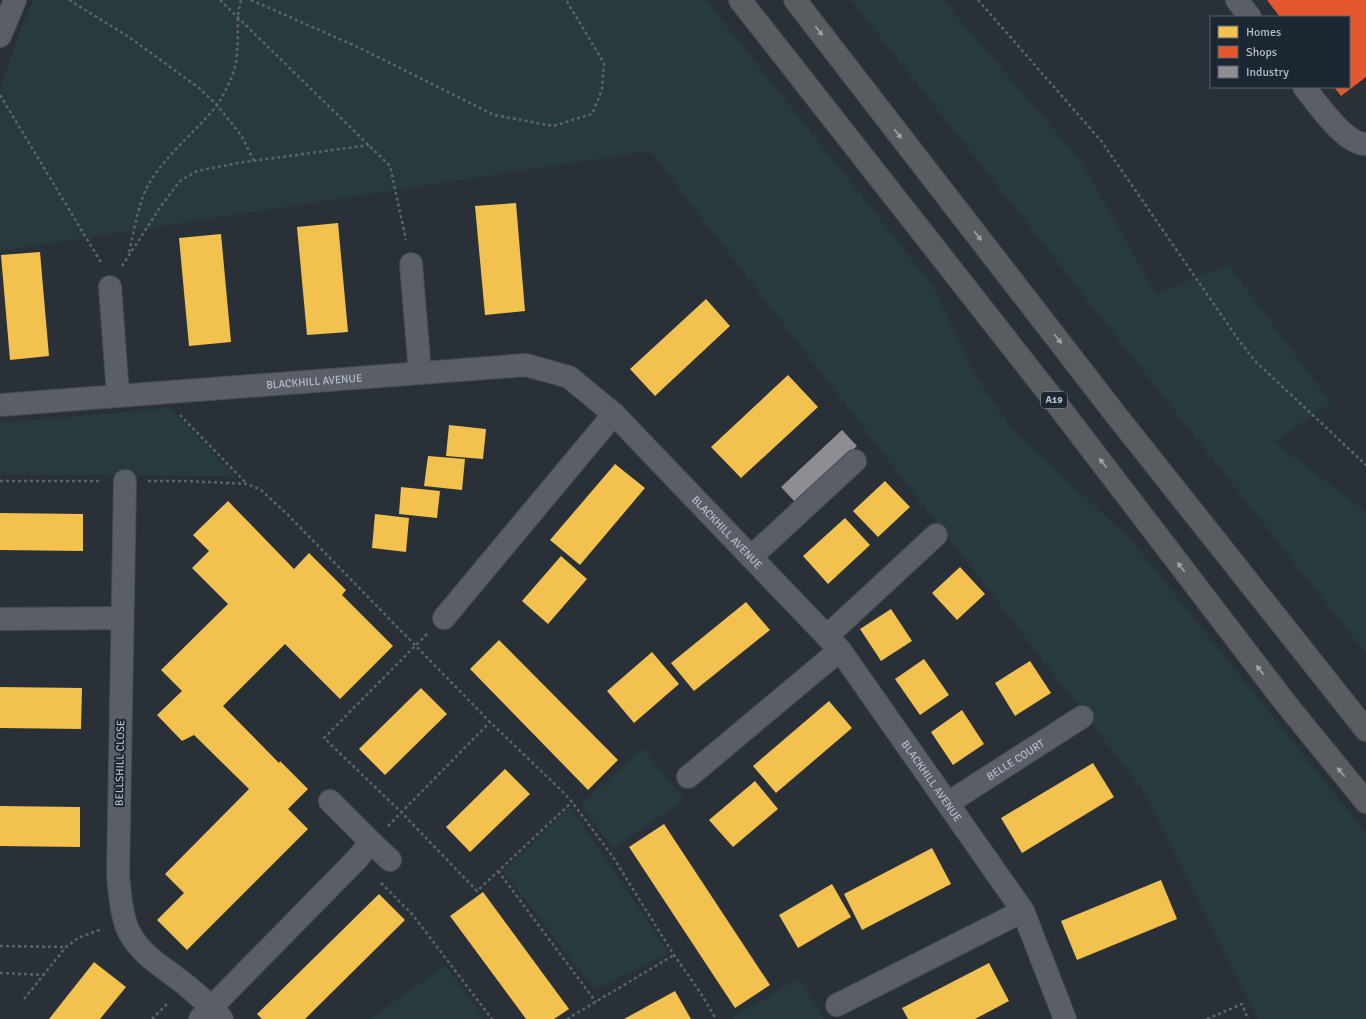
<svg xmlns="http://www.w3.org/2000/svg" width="1366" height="1019" font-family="Signika,sans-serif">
	<rect width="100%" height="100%" fill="#2a3038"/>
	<g fill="#273a3e">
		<polygon points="33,0 706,0 933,286 975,375 1011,428 1133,542 1366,833 1366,1019 1258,1019 1145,793 650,151 0,251 0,89 21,30"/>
		<polygon points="851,0 943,0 1081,161 1156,294 1228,264 1331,403 1274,442 1366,512 1366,654"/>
		<polygon points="170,408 235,476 0,475 0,423"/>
		<polygon points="643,748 684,800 613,849 581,805"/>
		<polygon points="570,806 669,953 595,990 503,871"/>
		<polygon points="445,965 483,1018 482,1019 370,1019"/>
		<polygon points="799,978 824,1019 730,1019"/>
	</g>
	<g fill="#f2c14e">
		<polygon points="516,203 525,311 485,315 475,206"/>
		<polygon points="338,223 348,332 307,335 297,227"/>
		<polygon points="221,234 231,342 189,346 179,238"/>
		<polygon points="40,252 49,356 10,360 1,255"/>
		<polygon points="706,299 730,326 655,396 630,369"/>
		<polygon points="788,375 818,407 741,478 711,447"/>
		<polygon points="449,425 486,429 483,459 446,456"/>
		<polygon points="428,456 465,459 462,490 424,486"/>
		<polygon points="615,464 645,488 580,565 550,540"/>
		<polygon points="885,481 910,507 878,537 853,511"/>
		<polygon points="401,487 440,491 437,518 399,514"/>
		<polygon points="228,501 294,569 309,553 346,590 342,595 393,646 340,699 285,644 223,706 279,763 280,761 308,789 288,809 308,829 187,950 157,920 184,893 165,874 249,789 194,735 182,741 157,715 182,691 161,670 228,604 192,568 209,551 193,535"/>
		<polygon points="0,513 83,514 83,551 0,550"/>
		<polygon points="375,514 409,518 406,552 372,548"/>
		<polygon points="845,518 870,545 828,584 803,556"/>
		<polygon points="561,556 587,579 548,624 522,601"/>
		<polygon points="960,567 985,594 957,620 932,593"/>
		<polygon points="746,602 770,630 694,691 671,663"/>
		<polygon points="891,609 912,641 881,661 860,629"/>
		<polygon points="499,640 618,760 588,790 470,669"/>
		<polygon points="652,652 679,684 634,723 607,691"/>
		<polygon points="924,659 949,695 920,715 895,679"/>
		<polygon points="1030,661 1051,693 1015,716 995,683"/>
		<polygon points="0,687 82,688 81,729 0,728"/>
		<polygon points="421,688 447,714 385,775 359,749"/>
		<polygon points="829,701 852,728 776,793 753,766"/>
		<polygon points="962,710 984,744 953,765 931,732"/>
		<polygon points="1093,763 1114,797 1022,853 1001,818"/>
		<polygon points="505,769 530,794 470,852 446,827"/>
		<polygon points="755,781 778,809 733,847 709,820"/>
		<polygon points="0,806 80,807 80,847 0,846"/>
		<polygon points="664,824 770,985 735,1008 629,847"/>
		<polygon points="932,848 951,884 862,930 844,894"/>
		<polygon points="1161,880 1177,919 1077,960 1061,921"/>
		<polygon points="832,884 851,917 798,948 779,915"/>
		<polygon points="483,892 569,1009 554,1019 526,1019 450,916"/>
		<polygon points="379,894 405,920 305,1019 262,1019 257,1014"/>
		<polygon points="94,962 126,987 100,1019 49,1019"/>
		<polygon points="989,963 1009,1001 975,1019 908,1019 902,1008"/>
		<polygon points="675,991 691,1019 624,1019"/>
	</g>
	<polygon fill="#e4572e" points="1267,0 1366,0 1366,77 1341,96 1334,87 1349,87 1349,17 1280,17"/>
	<polygon fill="#8d8d92" points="842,430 857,446 796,503 781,487"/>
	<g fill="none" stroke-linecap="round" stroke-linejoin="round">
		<defs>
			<g id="minor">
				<polyline points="1237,0 1250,17"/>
				<polyline points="0,36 15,0"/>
				<path d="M1304,87C1317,103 1345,145 1366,144"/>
				<polyline points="411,264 420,373"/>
				<polyline points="110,287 118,395"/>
				<path id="s1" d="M0,405L526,365L569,377L614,414L840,650L1023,911L1065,1019"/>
				<path d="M125,481L118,876C120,894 121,914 128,930C140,955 166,969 186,985C199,996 211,1006 222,1019"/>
				<polyline points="751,557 855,461"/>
				<polyline points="444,618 614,414"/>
				<polyline points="0,619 122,618"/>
				<polyline points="827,636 936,535"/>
				<polyline points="688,777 840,650"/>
				<polyline points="330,801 371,842 390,860"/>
				<path id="s2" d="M948,803L1082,717"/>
				<polyline points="837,1005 1023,911"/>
				<polyline points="200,1019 357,859 371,842"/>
			</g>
			<g id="highway">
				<polyline points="740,0 1053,399 1287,705 1366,802"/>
				<polyline points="795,0 1116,415 1366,730"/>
			</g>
		</defs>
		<use href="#minor" stroke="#484c53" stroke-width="24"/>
		<use href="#highway" stroke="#474c53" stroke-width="24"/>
		<g stroke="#5d636a" stroke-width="2.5" stroke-dasharray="3 3" stroke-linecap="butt">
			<polyline points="69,0 129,37 199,88 217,105 241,135 254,161"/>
			<polyline points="220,0 390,166 406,240"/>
			<polyline points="251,0 360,48 494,115 553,126 592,114 602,90 604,63 566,0"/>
			<polyline points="978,0 1102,142 1238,339 1255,361 1366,465"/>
			<polyline points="0,95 102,264"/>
			<path d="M129,252C134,232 139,199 150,182C167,154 193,134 214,109C220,102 225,92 229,83C240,62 237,41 238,18C238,12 240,6 241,0"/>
			<polyline points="122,266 161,206 180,181 197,171 238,163 369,145"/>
			<polyline points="180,415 246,483"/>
			<polyline points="0,481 101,481"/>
			<polyline points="148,481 186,481 247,484 261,490 286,513 490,722 562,791 572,802 613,857 674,955 700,992 716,1019"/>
			<polyline points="427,634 324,738 402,813 477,891 572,802"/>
			<polyline points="388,826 490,722"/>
			<polyline points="498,871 596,1002"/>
			<polyline points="381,883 412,914 492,1019"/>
			<polyline points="0,946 66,947"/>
			<polyline points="0,973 43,975"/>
			<polyline points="24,999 66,947 78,938 102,929"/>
			<polyline points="152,1019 168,1003"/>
			<polyline points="567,1019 674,955"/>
			<polyline points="1207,1019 1242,1004 1248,1019"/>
		</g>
		<use href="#minor" stroke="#5a5e66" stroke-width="22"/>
		<use href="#highway" stroke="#5a5d60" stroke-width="22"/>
	</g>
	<defs><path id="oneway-solid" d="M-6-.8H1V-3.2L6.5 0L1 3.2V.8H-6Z"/></defs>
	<g fill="#9ea4af">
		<use href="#oneway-solid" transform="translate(819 31) rotate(52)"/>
		<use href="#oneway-solid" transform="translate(898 134) rotate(52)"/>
		<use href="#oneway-solid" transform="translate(978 236) rotate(52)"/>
		<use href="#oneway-solid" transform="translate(1058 339) rotate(52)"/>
		<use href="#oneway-solid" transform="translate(1103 463) rotate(-127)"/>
		<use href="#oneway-solid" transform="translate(1181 567) rotate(-127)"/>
		<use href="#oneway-solid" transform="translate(1260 670) rotate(-127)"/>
		<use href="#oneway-solid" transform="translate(1341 772) rotate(-129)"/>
	</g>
	<g text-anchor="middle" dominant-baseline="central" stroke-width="4" stroke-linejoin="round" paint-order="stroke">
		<rect fill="#1d2633" stroke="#878f9c" stroke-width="1" x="1041" y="392" width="26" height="16" rx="3"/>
		<g font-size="10" font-weight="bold" fill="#b4bcc9">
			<text x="1054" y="400">A19</text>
		</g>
		<g font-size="11" fill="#b4bcc9" stroke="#1d2633">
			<text stroke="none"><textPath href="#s1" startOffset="315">BLACKHILL AVENUE</textPath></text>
			<text stroke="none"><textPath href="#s1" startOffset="794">BLACKHILL AVENUE</textPath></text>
			<text stroke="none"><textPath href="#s2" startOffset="80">BELLE COURT</textPath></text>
			<text transform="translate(120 763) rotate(-89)">BELLSHILL CLOSE</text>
			<text stroke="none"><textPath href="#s1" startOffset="1117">BLACKHILL AVENUE</textPath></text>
		</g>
	</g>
	<rect x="1210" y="16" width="140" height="72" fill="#1d2633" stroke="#59626f"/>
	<rect x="1218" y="26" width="20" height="12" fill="#f2c14e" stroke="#59626f"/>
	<text x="1246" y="36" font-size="12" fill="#b4bcc9">Homes</text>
	<rect x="1218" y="46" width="20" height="12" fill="#e4572e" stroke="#59626f"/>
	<text x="1246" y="56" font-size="12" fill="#b4bcc9">Shops</text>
	<rect x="1218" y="66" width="20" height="12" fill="#8d8d92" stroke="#59626f"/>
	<text x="1246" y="76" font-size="12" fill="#b4bcc9">Industry</text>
</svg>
